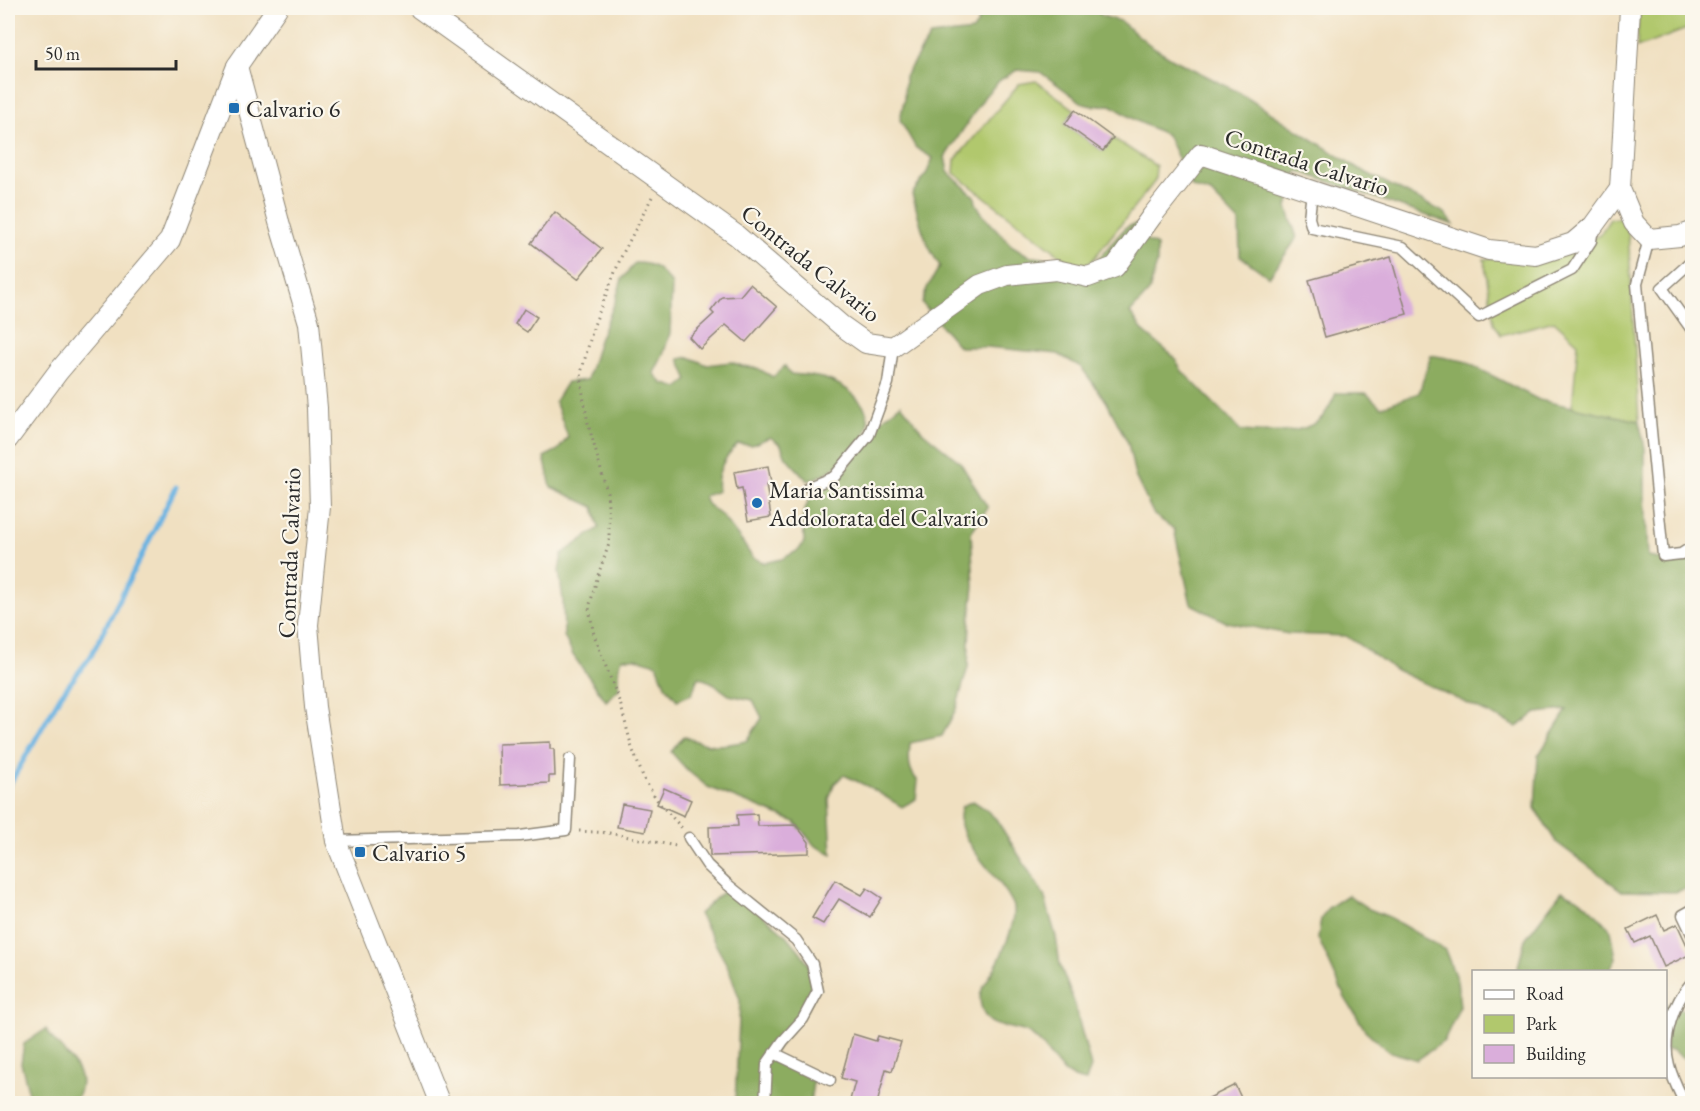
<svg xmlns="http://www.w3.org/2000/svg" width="1700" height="1111" font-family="'EB Garamond',serif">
	<rect width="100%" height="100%" fill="#fbf7ec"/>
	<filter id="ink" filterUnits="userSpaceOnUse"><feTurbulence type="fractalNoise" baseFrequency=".0167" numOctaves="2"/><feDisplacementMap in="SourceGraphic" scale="12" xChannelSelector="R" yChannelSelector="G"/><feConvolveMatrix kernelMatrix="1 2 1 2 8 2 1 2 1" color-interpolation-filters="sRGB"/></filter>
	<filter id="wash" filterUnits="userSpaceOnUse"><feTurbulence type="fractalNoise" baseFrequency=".008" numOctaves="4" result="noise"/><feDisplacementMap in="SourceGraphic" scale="24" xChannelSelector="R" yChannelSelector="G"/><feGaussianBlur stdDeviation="1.35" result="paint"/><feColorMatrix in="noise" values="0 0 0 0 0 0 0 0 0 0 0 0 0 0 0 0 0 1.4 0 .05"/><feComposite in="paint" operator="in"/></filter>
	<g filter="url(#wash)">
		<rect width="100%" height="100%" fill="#f0e0c1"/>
		<g fill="#b1c86d" stroke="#6e7a4c" stroke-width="1.5">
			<polygon points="1639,8 1692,8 1692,27 1637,48"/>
			<polygon points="1036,81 1075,110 1065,124 1103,151 1113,138 1156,166 1155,181 1091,262 1074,266 954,173 955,160 1019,84"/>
			<polygon points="1623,217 1628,229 1639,421 1572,407 1578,343 1554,321 1501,335 1494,323 1484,259 1504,259 1572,252 1601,233 1610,219"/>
		</g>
		<g fill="#8cac60" stroke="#5c6c46" stroke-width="1.5">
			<path d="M981,8H1095L1102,16L1120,21L1150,45L1173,59L1238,92L1359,169L1445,213L1454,225L1298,171L1287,207L1297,238L1269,277L1240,256L1239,222L1211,193L1192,187L1167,135L1135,120L1111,105L1092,106L1084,104L1040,72L1017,70L1000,80L985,96L945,157L948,172L975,197L976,203L983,215L1011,245L1029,256L1049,259L1073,272L1090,268L1126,227L1136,224L1147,241L1157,246V263L1149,292L1130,313L1144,332L1174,357L1182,371L1241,431C1265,433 1308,436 1324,415C1329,408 1333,400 1336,393H1366L1381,407L1419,393L1431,355L1464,361L1539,400L1639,421L1645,448V495L1648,557L1684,563L1692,560V887L1675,892L1622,891L1556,842L1535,808L1538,756L1567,710L1536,713L1517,727L1396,670L1346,636L1289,634L1226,622L1191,604L1174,529L1154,515L1135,476L1128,443L1106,401L1081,367L1058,354L987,347H959L922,303L927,288L940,266C922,239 921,223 912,194L926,175L933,158L916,148L900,120L904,100L905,76L930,36L973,31L978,23Z"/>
			<path d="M635,263C655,263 659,269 672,284L670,333L663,355L654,373L662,383L678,388L688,380L679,359L689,357L707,365L731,362L742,366L757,368L773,377L785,366L790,374C803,375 818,375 831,381C851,389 879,411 864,436C861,441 856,445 852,450C837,467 830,473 808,481L786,457L781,445L770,437L752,445L738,444C725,456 715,473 718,491L704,496L707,504L722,516L743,543L752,557L764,563L782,559L799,550L804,542L803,515L811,494L839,479L879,422L901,404L922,431L960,462L988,508L971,532L974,586L970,622L968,667L956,709L942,736L910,743C909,758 907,769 918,781L916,799L902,807L871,788L844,775L834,784L829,799L832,854L815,846L795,822L708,787L688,771L671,752L684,736C708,748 721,746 747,741L762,718L753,700L729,695L711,682L698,677L692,694L677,700L665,685L657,664L636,658H622L619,668V689L606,701L573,655L564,636L563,600L559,571L562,554L599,528L594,507L551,487L544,457L558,450L568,437L555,401L567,382L587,380L599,340L615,302L622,279Z"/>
			<path d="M973,801L984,808L996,819L1044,895L1056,937L1060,965L1074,1002L1091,1067L1086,1081C1054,1077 1052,1047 1028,1033C1014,1025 991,1030 984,1014C974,993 985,985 995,968C1002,955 1016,923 1014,908C1014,904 1010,899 1008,895C994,870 950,836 962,806Z"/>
			<path d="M727,888C756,912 833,958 810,1003C802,1019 780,1043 768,1059L814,1076L810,1103H735L740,1000L728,967L699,914Z"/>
			<polygon points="1562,891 1577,898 1592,909 1611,930 1616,958 1609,971 1517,971 1525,939"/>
			<polygon points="1348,895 1369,909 1389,917 1445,950 1457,981 1460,1006 1444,1041 1417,1060 1388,1051 1365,1030 1345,998 1318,938 1321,919 1328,908"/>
			<polygon points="1666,1004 1692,1013 1692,1064 1672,1050 1666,1050"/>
			<path d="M46,1029C59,1054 97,1070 73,1103H25L28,1090L21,1063L24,1044Z"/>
		</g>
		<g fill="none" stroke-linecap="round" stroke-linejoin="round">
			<polyline stroke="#69b2e1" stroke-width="5" points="8,787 61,695 91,656 176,487"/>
		</g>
		<g id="blocks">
			<g fill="#daaedb">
				<polygon points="1075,110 1113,138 1103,151 1065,124"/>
				<polygon points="555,212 602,249 578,279 531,243"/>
				<polygon points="1391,257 1407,314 1325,337 1309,280"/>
				<polygon points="750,284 777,307 746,342 726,325 700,349 689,337 714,314 711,311 722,297 740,296"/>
				<polygon points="524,309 537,317 527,332 515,324"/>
				<polygon points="768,466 771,483 766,484 771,517 748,521 742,488 737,489 734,472"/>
				<polygon points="550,742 550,749 554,749 555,776 549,776 549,783 500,785 499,744"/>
				<polygon points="664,788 691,800 684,816 657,804"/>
				<polygon points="622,804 650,809 645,832 617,827"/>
				<polygon points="757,814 758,826 796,825 809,842 809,853 710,856 709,827 738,826 737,815"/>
				<polygon points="835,880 862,895 867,888 882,898 870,917 839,899 823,924 812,918"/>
				<polygon points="1657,915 1664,930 1677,924 1691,954 1664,967 1650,936 1635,943 1628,929"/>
				<polygon points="853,1034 876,1041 878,1036 901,1042 892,1071 886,1069 877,1104 863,1104 850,1100 855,1082 841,1078"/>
				<polygon points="1235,1085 1244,1104 1197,1104"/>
			</g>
		</g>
	</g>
	<g filter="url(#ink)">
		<use href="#blocks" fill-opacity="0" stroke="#8e8676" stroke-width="1.5"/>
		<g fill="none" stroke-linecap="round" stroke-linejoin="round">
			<defs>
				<g id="service">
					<polyline points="1312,191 1309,218 1312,228 1403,247 1479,317 1572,270 1591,241 1593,228"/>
					<polyline points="1649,239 1637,284 1663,556 1681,554 1692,547"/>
					<polyline points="1692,261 1662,288 1692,330"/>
					<polyline points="809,487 834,477 869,435 888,383 893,347"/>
					<polyline points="689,838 707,865 727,884 796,940 812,964 818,991 803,1019 783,1041 767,1064 765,1104"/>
					<polyline points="336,841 520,836 566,830 570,759"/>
					<polyline points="1692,910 1683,915 1692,934"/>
					<polyline points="774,1053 830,1080"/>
					<path d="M1685,1104C1679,1091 1672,1078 1669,1065C1661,1037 1674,1002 1692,982"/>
				</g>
				<g id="minor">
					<polyline points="277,8 237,66 279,222 309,323 317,408 320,507 308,625 315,707 336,841 440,1104"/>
					<polyline points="419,8 736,235 842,326 866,343 893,347 980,285 1007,275 1056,270 1088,277 1115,267 1152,216 1201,154 1489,250 1536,255 1573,243 1593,226 1620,189"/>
					<polyline points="1630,8 1620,189 1634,223 1649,239 1680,236 1692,232"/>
					<polyline points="8,439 58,372 170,240 237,66"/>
				</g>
			</defs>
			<use href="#service" stroke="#8e8676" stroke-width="13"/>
			<use href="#minor" stroke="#8e8676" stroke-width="22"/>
			<g stroke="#8e8676" stroke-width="3" stroke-dasharray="1.5 4.5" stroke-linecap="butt">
				<polyline points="652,197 621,257 594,325 581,373 583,395 588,423 607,492 609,520 609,544 598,575 589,608 594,635 621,706 632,748 644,779 659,803 682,828"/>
				<polyline points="579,831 609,833 676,846"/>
			</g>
			<use href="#service" stroke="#fff" stroke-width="10"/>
			<use href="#minor" stroke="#fff" stroke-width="20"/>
		</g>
	</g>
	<g fill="#1f6fb2" stroke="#fbf7ec" stroke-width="2">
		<rect x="228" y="102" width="12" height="12" rx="3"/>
		<circle cx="757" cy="503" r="6"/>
		<rect x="354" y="846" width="12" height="12" rx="3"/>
	</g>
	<g text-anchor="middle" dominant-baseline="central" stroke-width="4.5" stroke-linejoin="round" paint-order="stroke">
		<g font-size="24" fill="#2b2b2b" stroke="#fbf7ec" text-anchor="start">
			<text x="246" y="108">Calvario 6</text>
			<text x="769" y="489">Maria Santissima<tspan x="769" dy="28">Addolorata del Calvario</tspan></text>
			<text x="372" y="852">Calvario 5</text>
		</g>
		<g font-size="24" fill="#2b2b2b" stroke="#fbf7ec">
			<text transform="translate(1307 162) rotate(18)">Contrada Calvario</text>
			<text transform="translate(811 263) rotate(39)">Contrada Calvario</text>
			<text transform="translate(289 553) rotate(-88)">Contrada Calvario</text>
		</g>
	</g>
	<rect width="1700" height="1111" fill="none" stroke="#fbf7ec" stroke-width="30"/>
	<rect x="1472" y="970" width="195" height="108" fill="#fbf7ec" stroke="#a8a59f" stroke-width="1.5"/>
	<rect x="1484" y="990" width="30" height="9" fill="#ffffff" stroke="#a8a59f" stroke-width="1.5"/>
	<text x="1526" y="1000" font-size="18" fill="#2b2b2b">Road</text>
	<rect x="1484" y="1015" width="30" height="18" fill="#b1c86d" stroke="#a8a59f" stroke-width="1.5"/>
	<text x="1526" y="1030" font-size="18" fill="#2b2b2b">Park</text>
	<rect x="1484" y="1045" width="30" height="18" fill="#daaedb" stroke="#a8a59f" stroke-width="1.5"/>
	<text x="1526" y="1060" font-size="18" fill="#2b2b2b">Building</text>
	<path d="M36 60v9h140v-9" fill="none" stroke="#2b2b2b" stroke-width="3"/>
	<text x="45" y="60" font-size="18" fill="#2b2b2b" stroke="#fbf7ec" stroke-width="4.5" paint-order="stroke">50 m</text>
</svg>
